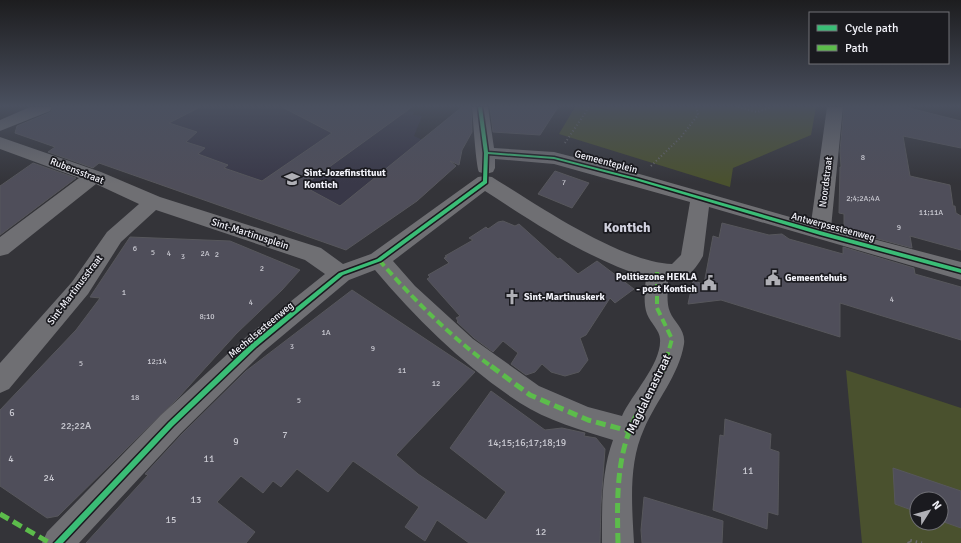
<svg xmlns="http://www.w3.org/2000/svg" width="961" height="543" font-family="Signika,sans-serif">
	<rect width="100%" height="100%" fill="#343439"/>
	<polygon fill="#393848" points="63,107 380,107 414,112 413,115 422,116 414,136 442,149 462,150 447,174 417,201 347,249 344,249 55,147 48,141 44,143 15,133 16,131 28,122"/>
	<g fill="#4a512e" fill-rule="evenodd">
		<polygon points="575,107 816,107 811,135 733,168 730,187 559,134"/>
		<path d="M846,370L961,408V543H862ZM917,499H941V523H917Z"/>
	</g>
	<g fill="#4f4e5a" stroke="#57575c">
		<polygon points="53,107 200,107 169,123 197,132 186,142 205,148 198,154 228,165 224,168 262,181 332,133 282,107 412,107 303,186 340,206 462,107 471,107 472,132 462,150 459,165 450,161 456,166 417,201 346,250 99,163 93,168 48,152 55,147 15,133 17,126 51,112"/>
		<polygon points="490,107 558,107 540,135 493,132"/>
		<polygon points="844,107 905,107 961,121 961,148 903,136 910,176 950,185 953,206 955,206 956,213 961,216 961,250 910,236 912,248 844,230 844,214 839,213 840,167 841,167 840,151"/>
		<polygon points="33,163 76,178 0,235 0,186"/>
		<polygon points="555,171 589,183 572,208 538,194"/>
		<polygon points="503,221 515,226 519,224 558,259 560,258 578,274 597,261 634,289 615,303 610,298 586,335 580,338 588,360 579,372 565,376 551,372 542,364 535,372 526,375 511,364 518,353 503,341 493,352 474,338 457,322 458,321 456,318 460,316 427,279 430,277 428,275 449,263 444,258 447,257 445,256 473,240 469,238 486,227 488,229 498,222"/>
		<polygon points="722,223 769,235 782,234 789,239 843,254 843,247 914,268 915,274 961,287 961,340 840,303 840,337 721,300 688,304 693,281 704,284 713,236 719,238"/>
		<polygon points="130,237 230,241 300,270 282,290 236,334 179,397 58,516 47,518 0,486 0,410 76,330 100,298 90,297"/>
		<polygon points="352,290 475,372 396,455 418,474 486,520 506,492 450,448 491,391 545,430 562,428 585,433 584,436 596,438 605,449 601,504 600,543 469,543 437,520 425,541 405,527 419,507 353,461 328,492 297,469 281,487 273,481 263,493 241,476 217,502 255,532 246,543 86,543 148,475 145,474 182,434 246,371"/>
		<polygon points="725,419 771,434 770,449 779,452 778,515 768,512 767,529 713,510 720,435 724,436"/>
		<polygon points="893,468 961,491 961,528 941,521 941,499 917,499 917,512 895,504"/>
		<polygon points="644,497 723,521 722,543 642,543 641,530"/>
	</g>
	<g fill="none" stroke-linecap="round" stroke-linejoin="round">
		<g stroke="#6b6b6f" stroke-width="2" stroke-dasharray="1 2.5" stroke-linecap="butt">
			<polyline points="738,107 757,112 772,107"/>
			<polyline points="565,143 589,107"/>
			<polyline points="651,166 681,137 698,115 696,107"/>
		</g>
		<polyline stroke="#6b6b6f" stroke-width="3" stroke-dasharray="1.5 4" stroke-linecap="butt" points="909,543 908,540 922,543"/>
		<g fill="#6f6f73" fill-rule="evenodd">
			<polygon points="30,107 52,107 50,111 0,131 0,120"/>
			<path d="M472,107H488L494,148L554,152L636,173L811,223L827,107H843L831,228L961,262V280L709,207L703,256C695,270 686,282 668,281C668,290 666,303 670,312C674,322 686,330 684,344C679,375 656,401 644,429C628,464 632,506 634,543H602C602,508 601,473 613,440C583,431 546,420 520,403C465,367 417,320 375,270L349,280L263,352L181,433L79,543H42L47,532L161,415L245,338L325,274L305,260L156,210L121,242L88,294L9,389L0,393V363L72,282L107,232L139,204L96,184L8,254L0,256V237L79,178L0,149V137L101,172L160,197L321,248L343,264L371,254L478,177L485,176L492,177C537,205 620,262 672,264L681,255L690,202L554,164L495,159V168L493,172L486,174L479,172C476,167 473,118 472,107ZM485,191C536,224 588,259 646,277C645,289 643,303 647,314C650,322 660,331 660,339C662,363 632,394 622,416L588,407L539,386L473,339L415,286L393,261Z"/>
		</g>
		<g stroke="#5cbc4b" stroke-width="4" stroke-dasharray="8 4" stroke-linecap="butt">
			<path d="M379,260C413,299 450,336 492,367"/>
			<polyline points="657,272 657,308 672,339 664,367"/>
		</g>
		<g stroke="#5cbc4b" stroke-width="5" stroke-dasharray="10 5" stroke-linecap="butt">
			<polyline points="491,366 530,395 588,420 629,431"/>
			<polyline points="0,514 50,543"/>
			<path d="M618,543C617,502 616,460 633,422C642,403 655,385 665,366"/>
		</g>
		<defs>
			<polygon id="cycleway" points="478,107 482,107 488,152 554,157 636,178 820,231 961,269 961,273 820,235 635,180 554,159 488,154 487,183 381,261 343,275 256,347 173,426 63,543 54,543 56,541 169,422 252,343 339,273 377,259 483,181 484,153"/>
		</defs>
		<use href="#cycleway" stroke="#1a1a1f" stroke-width="3"/>
		<use href="#cycleway" fill="#3abd76" fill-rule="evenodd"/>
	</g>
	<linearGradient id="sky" x2="0" y2="1"><stop stop-color="#1d1d1f"/><stop offset="0.58" stop-color="#4a505f"/><stop offset="1" stop-color="#4a505f" stop-opacity="0"/></linearGradient>
	<rect width="961" height="183" fill="url(#sky)"/>
	<defs>
		<symbol id="school-bare" viewBox="-9 -9 18 18"><path d="M0-5L7-2L0 1L-7-2ZM-4 1L0 2.5L4 1V4Q0 6-4 4Z" fill="#b0b0b6" stroke="#1a1a1f" stroke-width="2.5" paint-order="stroke"/></symbol>
		<symbol id="civic-bare" viewBox="-9 -9 18 18"><path d="M-.6-6.5H3V-4.5H.6V-3L4-1V1h2V6H-6V1h2V-1L-.6-3ZM-1.2 2.5V6h2.4V2.5Z" fill="#b0b0b6" stroke="#1a1a1f" stroke-width="2.5" paint-order="stroke"/></symbol>
		<symbol id="church-bare" viewBox="-9 -9 18 18"><path d="M-1.2-6h2.4v3.5h3.3v2.4h-3.3V6h-2.4V-.1h-3.3v-2.4h3.3Z" fill="#b0b0b6" stroke="#1a1a1f" stroke-width="2.5" paint-order="stroke"/></symbol>
	</defs>
	<g fill-rule="evenodd">
		<use href="#school-bare" x="281" y="168" width="22" height="22"/>
		<use href="#civic-bare" x="762" y="267" width="22" height="22"/>
		<use href="#civic-bare" x="698" y="272" width="22" height="22"/>
		<use href="#church-bare" x="501" y="286" width="22" height="22"/>
	</g>
	<g text-anchor="middle" dominant-baseline="central" stroke-width="3.5" stroke-linejoin="round" paint-order="stroke">
		<g font-size="8" fill="#c9c9d1">
			<text x="863" y="157">8</text>
			<text x="564" y="182">7</text>
			<text x="863" y="198">2;4;2A;4A</text>
			<text x="931" y="212">11;11A</text>
			<text x="899" y="227">9</text>
			<text x="135" y="248">6</text>
			<text x="153" y="252">5</text>
			<text x="169" y="253">4</text>
			<text x="205" y="253">2A</text>
			<text x="217" y="254">2</text>
			<text x="183" y="256">3</text>
			<text x="262" y="268">2</text>
			<text x="124" y="292">1</text>
			<text x="892" y="299">4</text>
			<text x="251" y="302">4</text>
			<text x="207" y="316">8;10</text>
			<text x="326" y="332">1A</text>
			<text x="292" y="346">3</text>
			<text x="373" y="348">9</text>
			<text x="157" y="361">12;14</text>
			<text x="81" y="363">5</text>
			<text x="402" y="370">11</text>
			<text x="436" y="383">12</text>
			<text x="135" y="397">18</text>
			<text x="299" y="400">5</text>
		</g>
		<g font-size="10" fill="#f2f2f9" stroke="#1a1a1f">
			<text transform="translate(606 162) rotate(15)">Gemeenteplein</text>
			<text transform="translate(77 171) rotate(21)">Rubensstraat</text>
			<text transform="translate(826 182) rotate(-83)">Noordstraat</text>
			<text transform="translate(833 227) rotate(15)">Antwerpsesteenweg</text>
			<text transform="translate(250 234) rotate(18)">Sint-Martinusplein</text>
			<text transform="translate(75 290) rotate(-53)">Sint-Martinusstraat</text>
			<text transform="translate(261 330) rotate(-40)">Mechelsesteenweg</text>
		</g>
		<g font-size="10" font-weight="bold" fill="#f2f2f9" stroke="#1a1a1f" text-anchor="start">
			<text x="304" y="173">Sint-Jozefinstituut<tspan x="304" dy="12">Kontich</tspan></text>
			<text x="697" y="277" text-anchor="end">Politiezone HEKLA<tspan x="697" dy="12">- post Kontich</tspan></text>
			<text x="785" y="278">Gemeentehuis</text>
			<text x="524" y="297">Sint-Martinuskerk</text>
		</g>
		<g font-size="10" fill="#c9c9d1">
			<text x="12" y="413">6</text>
			<text x="76" y="426">22;22A</text>
			<text x="285" y="435">7</text>
			<text x="236" y="442">9</text>
			<text x="527" y="443">14;15;16;17;18;19</text>
			<text x="11" y="459">4</text>
			<text x="209" y="459">11</text>
			<text x="748" y="471">11</text>
			<text x="49" y="478">24</text>
			<text x="196" y="500">13</text>
			<text x="171" y="520">15</text>
			<text x="541" y="532">12</text>
		</g>
		<g font-size="12" fill="#f2f2f9" stroke="#1a1a1f">
			<text transform="translate(649 394) rotate(-64)">Magdalenastraat</text>
		</g>
		<g font-size="14" font-weight="bold" fill="#d2d2df" stroke="#1a1a1f">
			<text x="627" y="227">Kontich</text>
		</g>
	</g>
	<rect x="809" y="12" width="140" height="52" fill="#1a1a1f" stroke="#707076"/>
	<rect x="817" y="25" width="20" height="6" fill="#3abd76" stroke="#707076"/>
	<text x="845" y="32" font-size="12" fill="#f2f2f9">Cycle path</text>
	<rect x="817" y="45" width="20" height="6" fill="#5cbc4b" stroke="#707076"/>
	<text x="845" y="52" font-size="12" fill="#f2f2f9">Path</text>
	<g transform="translate(929 511) rotate(53)"><circle r="19" fill="#1a1a1f" stroke="#707076"/>
	<path d="M0-3L7 15L0 10L-7 15Z" fill="#b0b0b6"/>
	<text y="-6" font-size="11" font-weight="bold" text-anchor="middle" fill="#f2f2f9">N</text>
	</g>
</svg>
